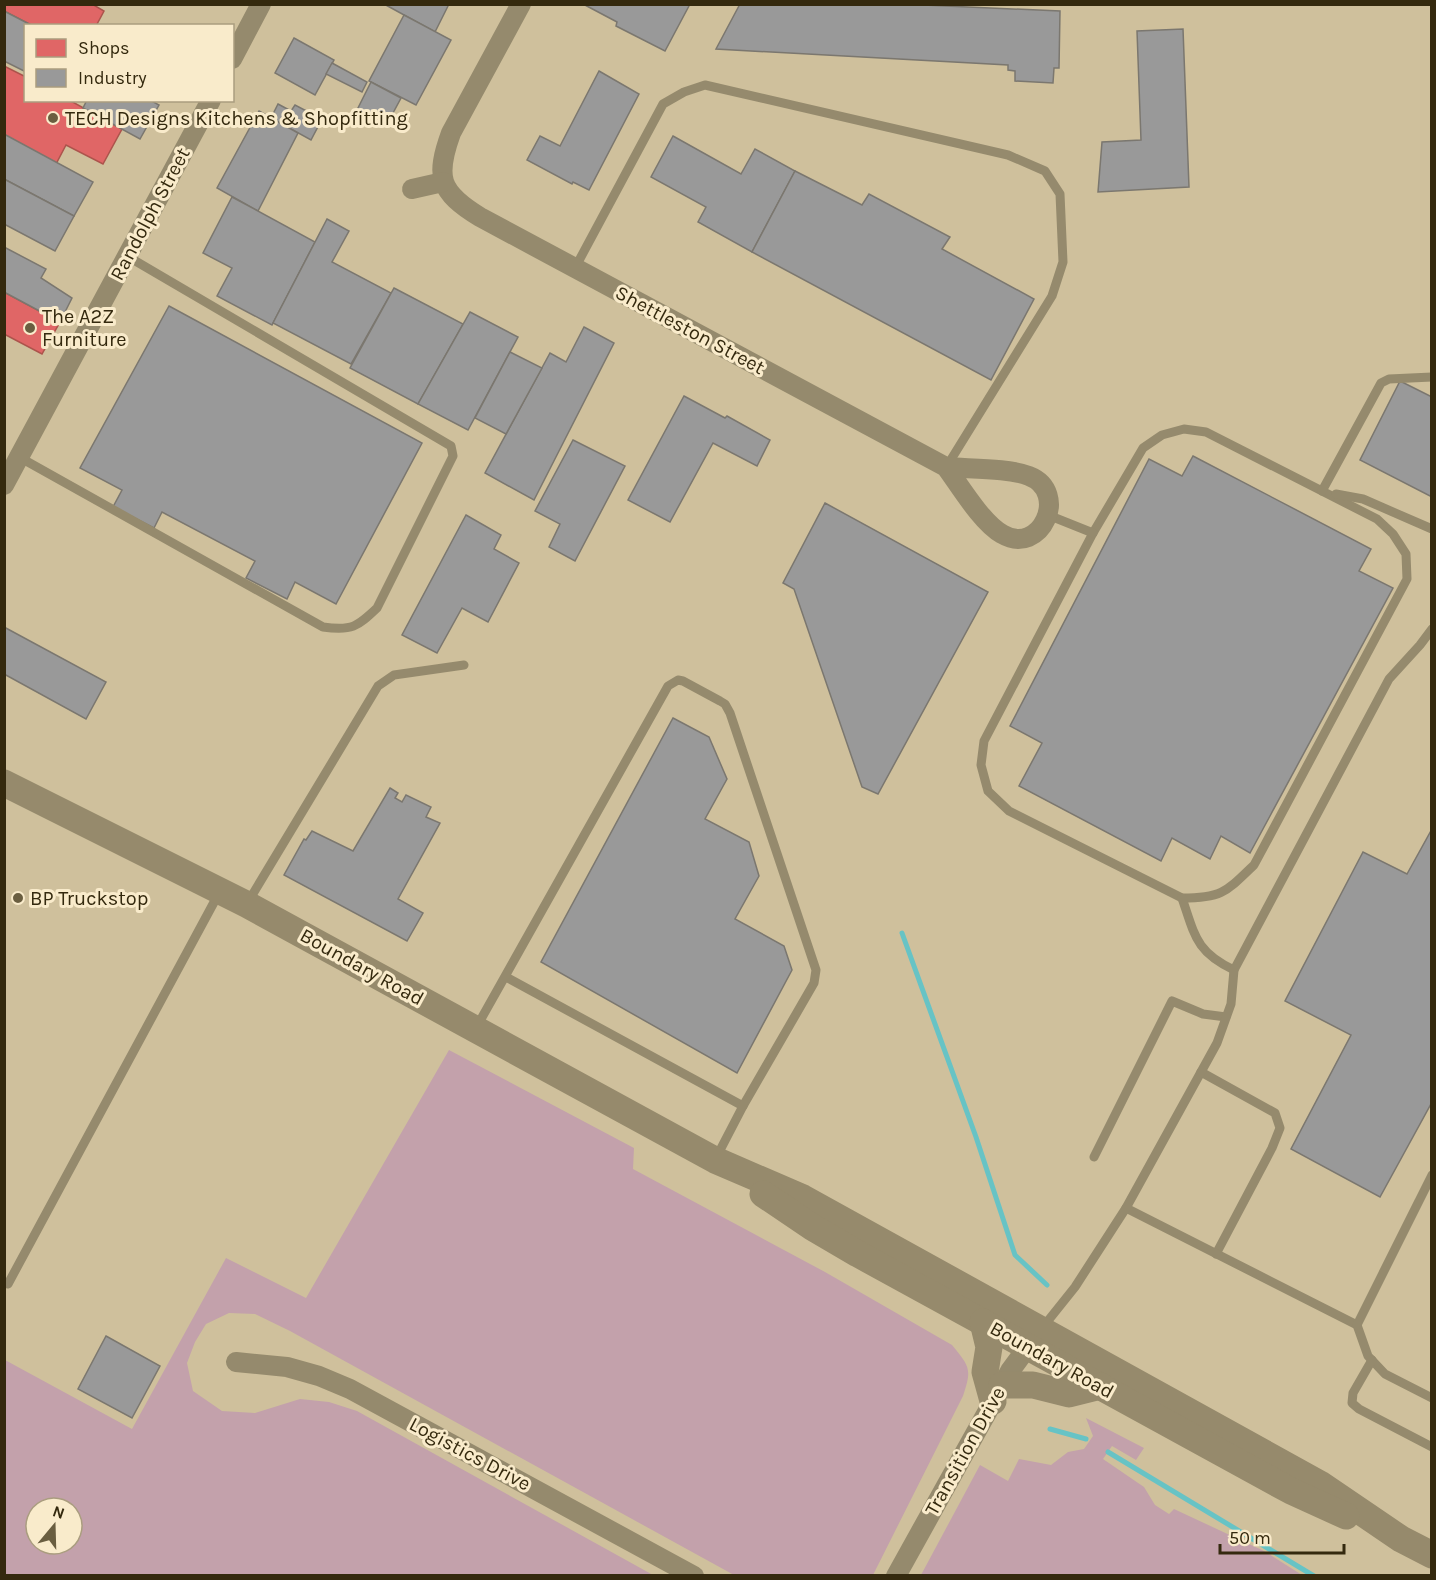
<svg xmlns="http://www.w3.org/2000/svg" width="1436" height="1580" font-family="Karla,sans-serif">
	<rect width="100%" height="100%" fill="#cfc09c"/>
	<g fill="#c3a1ab" fill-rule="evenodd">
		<path d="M449,1050L634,1148L633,1169L825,1272L952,1345C970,1367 972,1369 963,1396L873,1575H734L290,1331L255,1314L229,1313L206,1324L195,1342L187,1363L193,1391L222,1411L255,1413L300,1399L329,1402L357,1411L653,1575H5V1360L132,1429L226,1258L306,1298ZM36,1508H72V1544H36Z"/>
		<polygon points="1086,1418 1144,1448 1136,1460 1112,1446 1103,1459 1144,1487 1155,1505 1169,1514 1174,1509 1264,1551 1302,1575 921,1575 980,1465 1008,1481 1019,1459 1051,1465 1068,1452 1084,1449 1093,1436"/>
	</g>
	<g fill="#e06666" stroke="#ac544c" stroke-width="1.5">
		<polygon points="4,4 92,4 104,11 96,26 33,26 4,11"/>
		<polygon points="4,66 26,77 26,100 69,100 122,129 103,164 66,145 55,166 4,139"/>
		<polygon points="4,292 60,322 42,354 4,334"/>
	</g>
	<g fill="#999" stroke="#7b776f" stroke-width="1.5">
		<polygon points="384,4 449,4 435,32"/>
		<polygon points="583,4 690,4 665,51 616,26 617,22"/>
		<polygon points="740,4 901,4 1060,11 1059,68 1054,68 1053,83 1015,81 1015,71 1008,70 1008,65 716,49"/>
		<polygon points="4,11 33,26 26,26 26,72 4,61"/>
		<polygon points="404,15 451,40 416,105 369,81"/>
		<polygon points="1183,29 1189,187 1098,192 1102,142 1141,140 1137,31"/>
		<polygon points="294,38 334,60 315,95 275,73"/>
		<polygon points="332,63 367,82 362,92 326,74"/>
		<polygon points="599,71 639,94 589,190 573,182 572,184 527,160 540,136 560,146"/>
		<polygon points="371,82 401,98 386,126 357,110"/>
		<polygon points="87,100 150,100 159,105 140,139 83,108"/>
		<polygon points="278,104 291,111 295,105 322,119 311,140 271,118"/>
		<polygon points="259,111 298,133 258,211 217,188"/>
		<polygon points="4,134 93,182 74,216 4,179"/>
		<polygon points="673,136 741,174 755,149 795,171 752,252 698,222 706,207 651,177"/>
		<polygon points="795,171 862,205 869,194 950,237 942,249 1034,299 991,380 752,252"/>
		<polygon points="4,179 74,216 55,251 4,224"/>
		<polygon points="232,197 315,242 272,325 217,296 232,268 203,253"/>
		<polygon points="327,219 349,231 332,262 391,293 351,364 273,323"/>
		<polygon points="4,247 46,269 41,278 72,298 60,322 4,292"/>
		<polygon points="394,288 463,324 418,404 350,368"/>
		<polygon points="169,306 422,443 336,604 295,582 287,599 246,578 255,561 162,512 154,528 113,507 122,490 80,468"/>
		<polygon points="470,312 518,337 468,430 418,404"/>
		<polygon points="584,327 614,343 534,500 485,473 550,353 566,362"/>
		<polygon points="510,352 542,368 506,434 475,418"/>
		<polygon points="1400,381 1432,397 1432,497 1360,460"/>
		<polygon points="684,396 725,418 727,416 770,440 757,466 713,443 670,522 628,500"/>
		<polygon points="573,440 625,466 575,561 549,547 560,524 535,511"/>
		<polygon points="1193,456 1371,549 1359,571 1393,588 1250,853 1221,836 1210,859 1172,838 1161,861 1019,786 1042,743 1010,726 1149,459 1182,476"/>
		<polygon points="825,503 988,592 878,794 862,787 794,589 783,583"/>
		<polygon points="466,515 501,535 494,549 519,563 488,622 462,608 437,653 402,635"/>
		<polygon points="4,627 106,682 86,719 4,674"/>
		<polygon points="673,718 709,737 727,779 705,819 749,842 759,876 735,919 784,946 792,970 737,1073 541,962"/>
		<polygon points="390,788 398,793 395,798 402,802 406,795 431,807 426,817 440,823 398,899 423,913 407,941 284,875 304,839 306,840 312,831 353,851"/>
		<polygon points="1432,829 1432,1102 1380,1197 1291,1149 1351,1035 1285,1001 1363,852 1407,874"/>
		<polygon points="106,1336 160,1366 132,1418 78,1389"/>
	</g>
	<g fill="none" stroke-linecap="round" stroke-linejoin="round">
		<g stroke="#67c3c5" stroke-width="5">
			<polyline points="902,933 976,1137 1015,1255 1047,1285"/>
			<polyline points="1050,1429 1086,1439"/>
			<polyline points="1108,1452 1314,1576"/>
		</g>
		<g stroke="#958a6d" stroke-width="9">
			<polyline points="575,268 663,104 684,92 705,85 1008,155 1045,171 1060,194 1063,262 1052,296 947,466"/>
			<path d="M1184,429L1206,432L1377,519L1393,534L1406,554L1407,579L1254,865C1226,892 1222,898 1182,898L1009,811L988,791L981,765L984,741L1093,533L1143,448L1162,435Z"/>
			<path d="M19,457L323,627C352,631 357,627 377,608L453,456L451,446L127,256"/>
			<polyline points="1322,491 1381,383 1389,379 1432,377"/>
			<polyline points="1336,494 1363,499 1432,529"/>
			<polyline points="1048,515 1093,533"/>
			<path d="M1182,898C1195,936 1196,952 1234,970"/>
			<polyline points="248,902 378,686 394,675 464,665"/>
			<polyline points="506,977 743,1106"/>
			<polyline points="476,1028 668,686 678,680 683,681 720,701 725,704 730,713 816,970 814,983 743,1106 716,1158"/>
			<polyline points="1201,1072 1275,1113 1280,1128 1272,1148 1216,1254"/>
			<polyline points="1094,1157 1172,1001 1203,1014 1226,1017"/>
			<polyline points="1126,1208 1357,1325 1368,1356 1385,1374 1432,1398"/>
			<polyline points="8,1284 219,893"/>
			<polyline points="1357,1325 1432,1175"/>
			<polyline points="1043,1327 1075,1287 1126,1208 1217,1043 1231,1004 1234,970 1389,679 1420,645 1432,629"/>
			<polyline points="1372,1360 1353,1393 1352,1403 1359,1409 1432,1447"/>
		</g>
		<g stroke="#958a6d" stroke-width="20">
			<path d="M521,4L451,133C435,177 439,192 480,217L946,467C969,469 1009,468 1029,476C1070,492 1041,557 1002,534C982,523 960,486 946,467"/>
			<polyline points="232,59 261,4"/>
			<polyline points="412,189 443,182"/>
			<polyline points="4,485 211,100"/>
			<polyline points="236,1362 287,1367 319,1376 350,1389 694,1576"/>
			<polyline points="896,1576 1010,1371 1035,1337"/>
		</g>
		<g stroke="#968a6c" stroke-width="27">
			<polyline points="4,783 246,904 715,1160 803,1198 1320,1484 1401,1539 1432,1555"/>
			<polyline points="763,1194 812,1227 858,1254 1291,1491 1346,1516"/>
			<polyline points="983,1322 989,1347 985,1372 993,1401"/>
			<polyline points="1002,1385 1033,1385 1069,1394 1101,1386"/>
		</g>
	</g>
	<g fill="#6a5e40" stroke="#f9ebcb" stroke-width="2">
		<circle cx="53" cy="118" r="6"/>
		<circle cx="30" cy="328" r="6"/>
		<circle cx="18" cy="898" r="6"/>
	</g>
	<g text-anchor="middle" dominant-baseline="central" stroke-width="6" stroke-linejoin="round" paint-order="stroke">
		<g font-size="20" fill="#34290e" stroke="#f9ebcb" text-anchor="start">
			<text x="65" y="118">TECH Designs Kitchens &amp; Shopfitting</text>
			<text x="42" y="316">The A2Z<tspan x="42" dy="23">Furniture</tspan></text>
			<text x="30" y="898">BP Truckstop</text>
		</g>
		<g font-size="20" fill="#34290e" stroke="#f9ebcb">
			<text transform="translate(150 214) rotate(-62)">Randolph Street</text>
			<text transform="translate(690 330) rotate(28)">Shettleston Street</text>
			<text transform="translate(362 967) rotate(29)">Boundary Road</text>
			<text transform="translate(1052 1360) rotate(29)">Boundary Road</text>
			<text transform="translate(965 1451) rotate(-61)">Transition Drive</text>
			<text transform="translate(470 1454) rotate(28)">Logistics Drive</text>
		</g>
	</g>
	<rect width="1436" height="1580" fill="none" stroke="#34290e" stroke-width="12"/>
	<rect x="24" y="24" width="210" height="78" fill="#f9ebcb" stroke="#aa9d7f" stroke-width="1.5"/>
	<rect x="36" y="39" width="30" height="18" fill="#e06666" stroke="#aa9d7f" stroke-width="1.5"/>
	<text x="78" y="54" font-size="18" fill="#34290e">Shops</text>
	<rect x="36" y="69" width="30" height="18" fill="#999999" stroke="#aa9d7f" stroke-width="1.5"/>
	<text x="78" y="84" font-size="18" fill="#34290e">Industry</text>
	<g transform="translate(54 1526) rotate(19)"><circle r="28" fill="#f9ebcb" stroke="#aa9d7f" stroke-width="1.5"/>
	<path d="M0-4.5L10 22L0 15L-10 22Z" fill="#6a5e40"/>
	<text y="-9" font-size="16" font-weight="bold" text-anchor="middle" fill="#34290e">N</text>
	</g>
	<path d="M1220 1544v9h124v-9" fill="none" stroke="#34290e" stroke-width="3"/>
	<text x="1229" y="1544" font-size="18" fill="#34290e" stroke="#f9ebcb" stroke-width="4.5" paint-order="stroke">50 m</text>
</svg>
